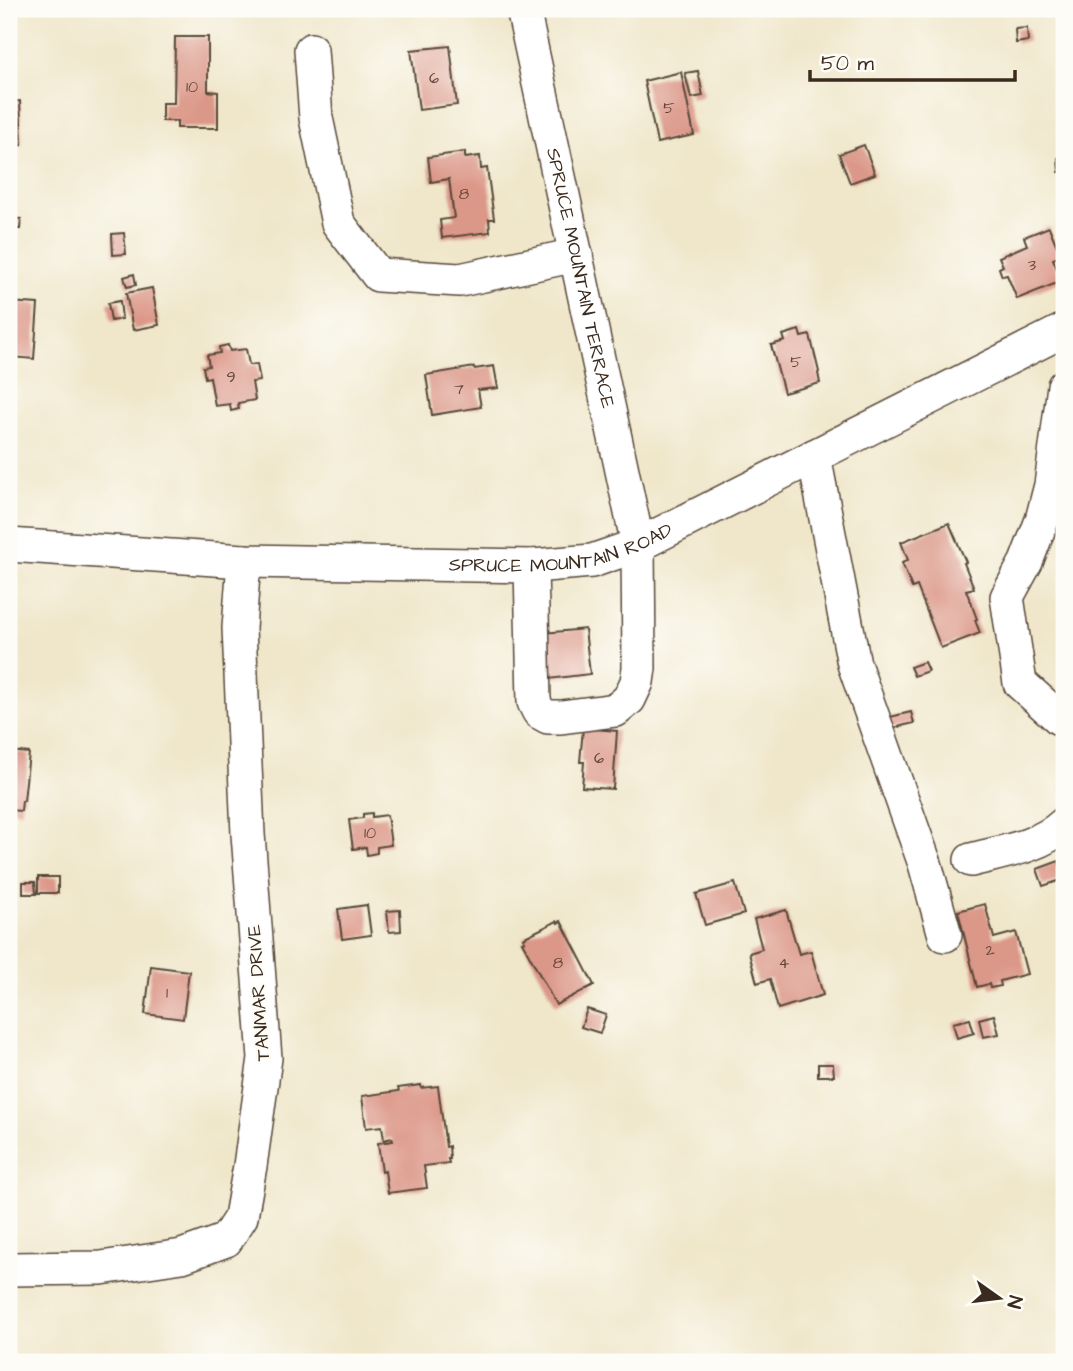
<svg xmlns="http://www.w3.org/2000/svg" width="1073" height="1371" font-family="'Architects Daughter',sans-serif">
	<rect width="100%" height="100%" fill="#fdfcf7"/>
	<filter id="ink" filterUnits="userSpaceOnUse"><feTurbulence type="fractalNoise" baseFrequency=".0143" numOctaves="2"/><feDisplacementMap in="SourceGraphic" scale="14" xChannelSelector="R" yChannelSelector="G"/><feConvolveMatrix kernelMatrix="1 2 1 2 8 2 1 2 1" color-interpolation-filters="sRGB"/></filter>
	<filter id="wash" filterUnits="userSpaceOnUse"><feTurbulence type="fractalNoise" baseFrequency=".00686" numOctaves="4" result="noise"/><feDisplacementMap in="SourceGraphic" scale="28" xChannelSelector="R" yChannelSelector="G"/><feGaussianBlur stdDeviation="1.57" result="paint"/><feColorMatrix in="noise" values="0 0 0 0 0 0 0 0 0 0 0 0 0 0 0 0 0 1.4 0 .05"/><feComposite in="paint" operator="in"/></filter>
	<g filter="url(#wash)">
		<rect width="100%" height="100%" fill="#f0e7cb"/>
		<g id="blocks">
			<g fill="#db9788">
				<polygon points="1027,28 1028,41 1016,43 1015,29"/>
				<polygon points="175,37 208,37 208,91 218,92 218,128 177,128 177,121 162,121 162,103 174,103"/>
				<polygon points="450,46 457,105 419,110 411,50"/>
				<polygon points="698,71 703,96 691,98 685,73"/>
				<polygon points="681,72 694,135 657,143 644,81"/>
				<polygon points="20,101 22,145 9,146 9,102"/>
				<polygon points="864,145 875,174 850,183 839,154"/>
				<polygon points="465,152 465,158 480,156 481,169 487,168 494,219 489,219 490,232 442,238 440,220 454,218 449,179 431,182 428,157"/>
				<polygon points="1058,158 1064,158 1064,171 1059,172"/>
				<polygon points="9,218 21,219 20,229 9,229"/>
				<polygon points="1049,227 1061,256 1053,259 1062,281 1017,299 1007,275 1002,276 999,268 1003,266 999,257 1027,245 1024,237"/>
				<polygon points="124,233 126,254 113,255 112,234"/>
				<polygon points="134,274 136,285 127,287 124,277"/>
				<polygon points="152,288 159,325 133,330 126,293"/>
				<polygon points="120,301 122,319 111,321 108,303"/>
				<polygon points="9,302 38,304 34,359 12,357 12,361 9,361"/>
				<polygon points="799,330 801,337 810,335 819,372 818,373 820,383 784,393 771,345 785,341 783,335"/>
				<polygon points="228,345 230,351 246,349 249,365 257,364 260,381 252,382 255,400 238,403 239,409 231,411 230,404 215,406 210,377 205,378 203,367 209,366 207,355 220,353 219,347"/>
				<polygon points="494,366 498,388 478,390 481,407 432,415 426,375 474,367 475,369"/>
				<polygon points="949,523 966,562 964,563 974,588 966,590 977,619 975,620 980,633 941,648 917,586 912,588 902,563 908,560 901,542"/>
				<polygon points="585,629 590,674 549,679 544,633"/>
				<polygon points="924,662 928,671 914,676 910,667"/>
				<polygon points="911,712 914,723 889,729 886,718"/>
				<polygon points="583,728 617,731 613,789 582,787 584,762 580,762"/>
				<polygon points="9,751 29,753 24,801 22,801 21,811 9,810"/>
				<polygon points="372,813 372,817 387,815 391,845 377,847 377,853 367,855 366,847 353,849 349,820 363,818 363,814"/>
				<polygon points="1059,861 1064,879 1043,886 1037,869"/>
				<rect x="38" y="877" width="20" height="16"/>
				<polygon points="23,882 35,882 36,894 23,894"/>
				<polygon points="735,883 744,914 705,925 696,894"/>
				<polygon points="985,904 994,938 1016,932 1027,974 1000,981 1001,986 990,988 989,984 977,987 958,911"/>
				<polygon points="367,905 371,935 342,939 338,909"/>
				<polygon points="400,910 401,931 389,932 387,911"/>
				<polygon points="786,910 799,954 811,951 823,995 778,1009 770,979 757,983 749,953 762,949 754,919"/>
				<polygon points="557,921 558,923 561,921 594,985 556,1005 522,942 525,941 523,938"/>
				<polygon points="151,966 189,971 183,1019 145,1014"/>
				<polygon points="587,1009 606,1015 600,1033 581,1027"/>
				<polygon points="994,1015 999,1034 983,1037 979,1019"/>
				<polygon points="970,1019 974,1033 957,1038 953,1023"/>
				<polygon points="818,1064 833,1064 834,1076 818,1076"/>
				<polygon points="421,1085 421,1088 438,1086 446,1147 449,1146 450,1159 448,1159 449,1163 424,1166 427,1188 388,1193 385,1171 382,1172 378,1143 393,1141 392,1138 384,1140 382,1126 366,1128 362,1096 399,1091 398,1088"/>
			</g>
		</g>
	</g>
	<g filter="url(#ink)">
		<use href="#blocks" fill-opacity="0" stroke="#564638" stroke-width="2"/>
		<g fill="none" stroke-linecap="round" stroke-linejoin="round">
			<defs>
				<g id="minor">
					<path id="s1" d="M523,9L638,545L639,668L637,682L629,699L616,710L561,717H548L539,712L534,702L531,566"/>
					<polyline points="311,50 316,118 338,223 378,275 460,280 576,255"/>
					<polyline points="1064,386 1051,485 1042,520 1026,562 1007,597 1020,683 1059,718 1064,714"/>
					<polyline points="814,456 854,664 925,864 945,935"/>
					<path id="s2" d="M9,545L244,561L533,566L592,561L638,545L1064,330"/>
					<path d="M971,860C1002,852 1040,847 1064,824"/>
					<polyline points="9,1269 101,1268 182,1256 226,1240 241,1217 250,1166 265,1058 248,834 239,628 244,561"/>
				</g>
			</defs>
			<use href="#minor" stroke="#564638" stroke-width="36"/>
			<use href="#minor" stroke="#fff" stroke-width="33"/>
		</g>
	</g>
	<g text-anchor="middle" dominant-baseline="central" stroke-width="5" stroke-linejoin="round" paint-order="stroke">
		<g font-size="16" fill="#634538">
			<text x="434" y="78">6</text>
			<text x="192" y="87">10</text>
			<text x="669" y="108">5</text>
			<text x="464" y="194">8</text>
			<text x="1032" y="265">3</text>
			<text x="796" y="362">5</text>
			<text x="231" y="377">9</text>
			<text x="459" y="389">7</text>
			<text x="599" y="758">6</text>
			<text x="370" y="833">10</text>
			<text x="990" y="950">2</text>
			<text x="558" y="963">8</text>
			<text x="784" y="963">4</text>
			<text x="167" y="993">1</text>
		</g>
		<g font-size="19" fill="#3b2a1e" stroke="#fdfcf7">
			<text stroke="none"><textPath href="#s1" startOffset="275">SPRUCE MOUNTAIN TERRACE</textPath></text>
			<text stroke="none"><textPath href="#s2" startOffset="555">SPRUCE MOUNTAIN ROAD</textPath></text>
			<text transform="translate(259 993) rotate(-94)">TANMAR DRIVE</text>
		</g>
	</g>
	<rect width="1073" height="1371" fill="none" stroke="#fdfcf7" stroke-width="35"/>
	<g transform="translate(999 1298) rotate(104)" stroke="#fdfcf7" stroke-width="5" paint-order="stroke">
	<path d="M0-5L12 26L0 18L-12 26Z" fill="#3b2a1e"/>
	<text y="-10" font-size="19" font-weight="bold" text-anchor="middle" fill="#3b2a1e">N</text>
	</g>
	<path d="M810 70v10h205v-10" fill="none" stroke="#3b2a1e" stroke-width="3.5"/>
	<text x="821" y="70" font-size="21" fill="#3b2a1e" stroke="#fdfcf7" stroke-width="5" paint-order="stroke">50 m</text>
</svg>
